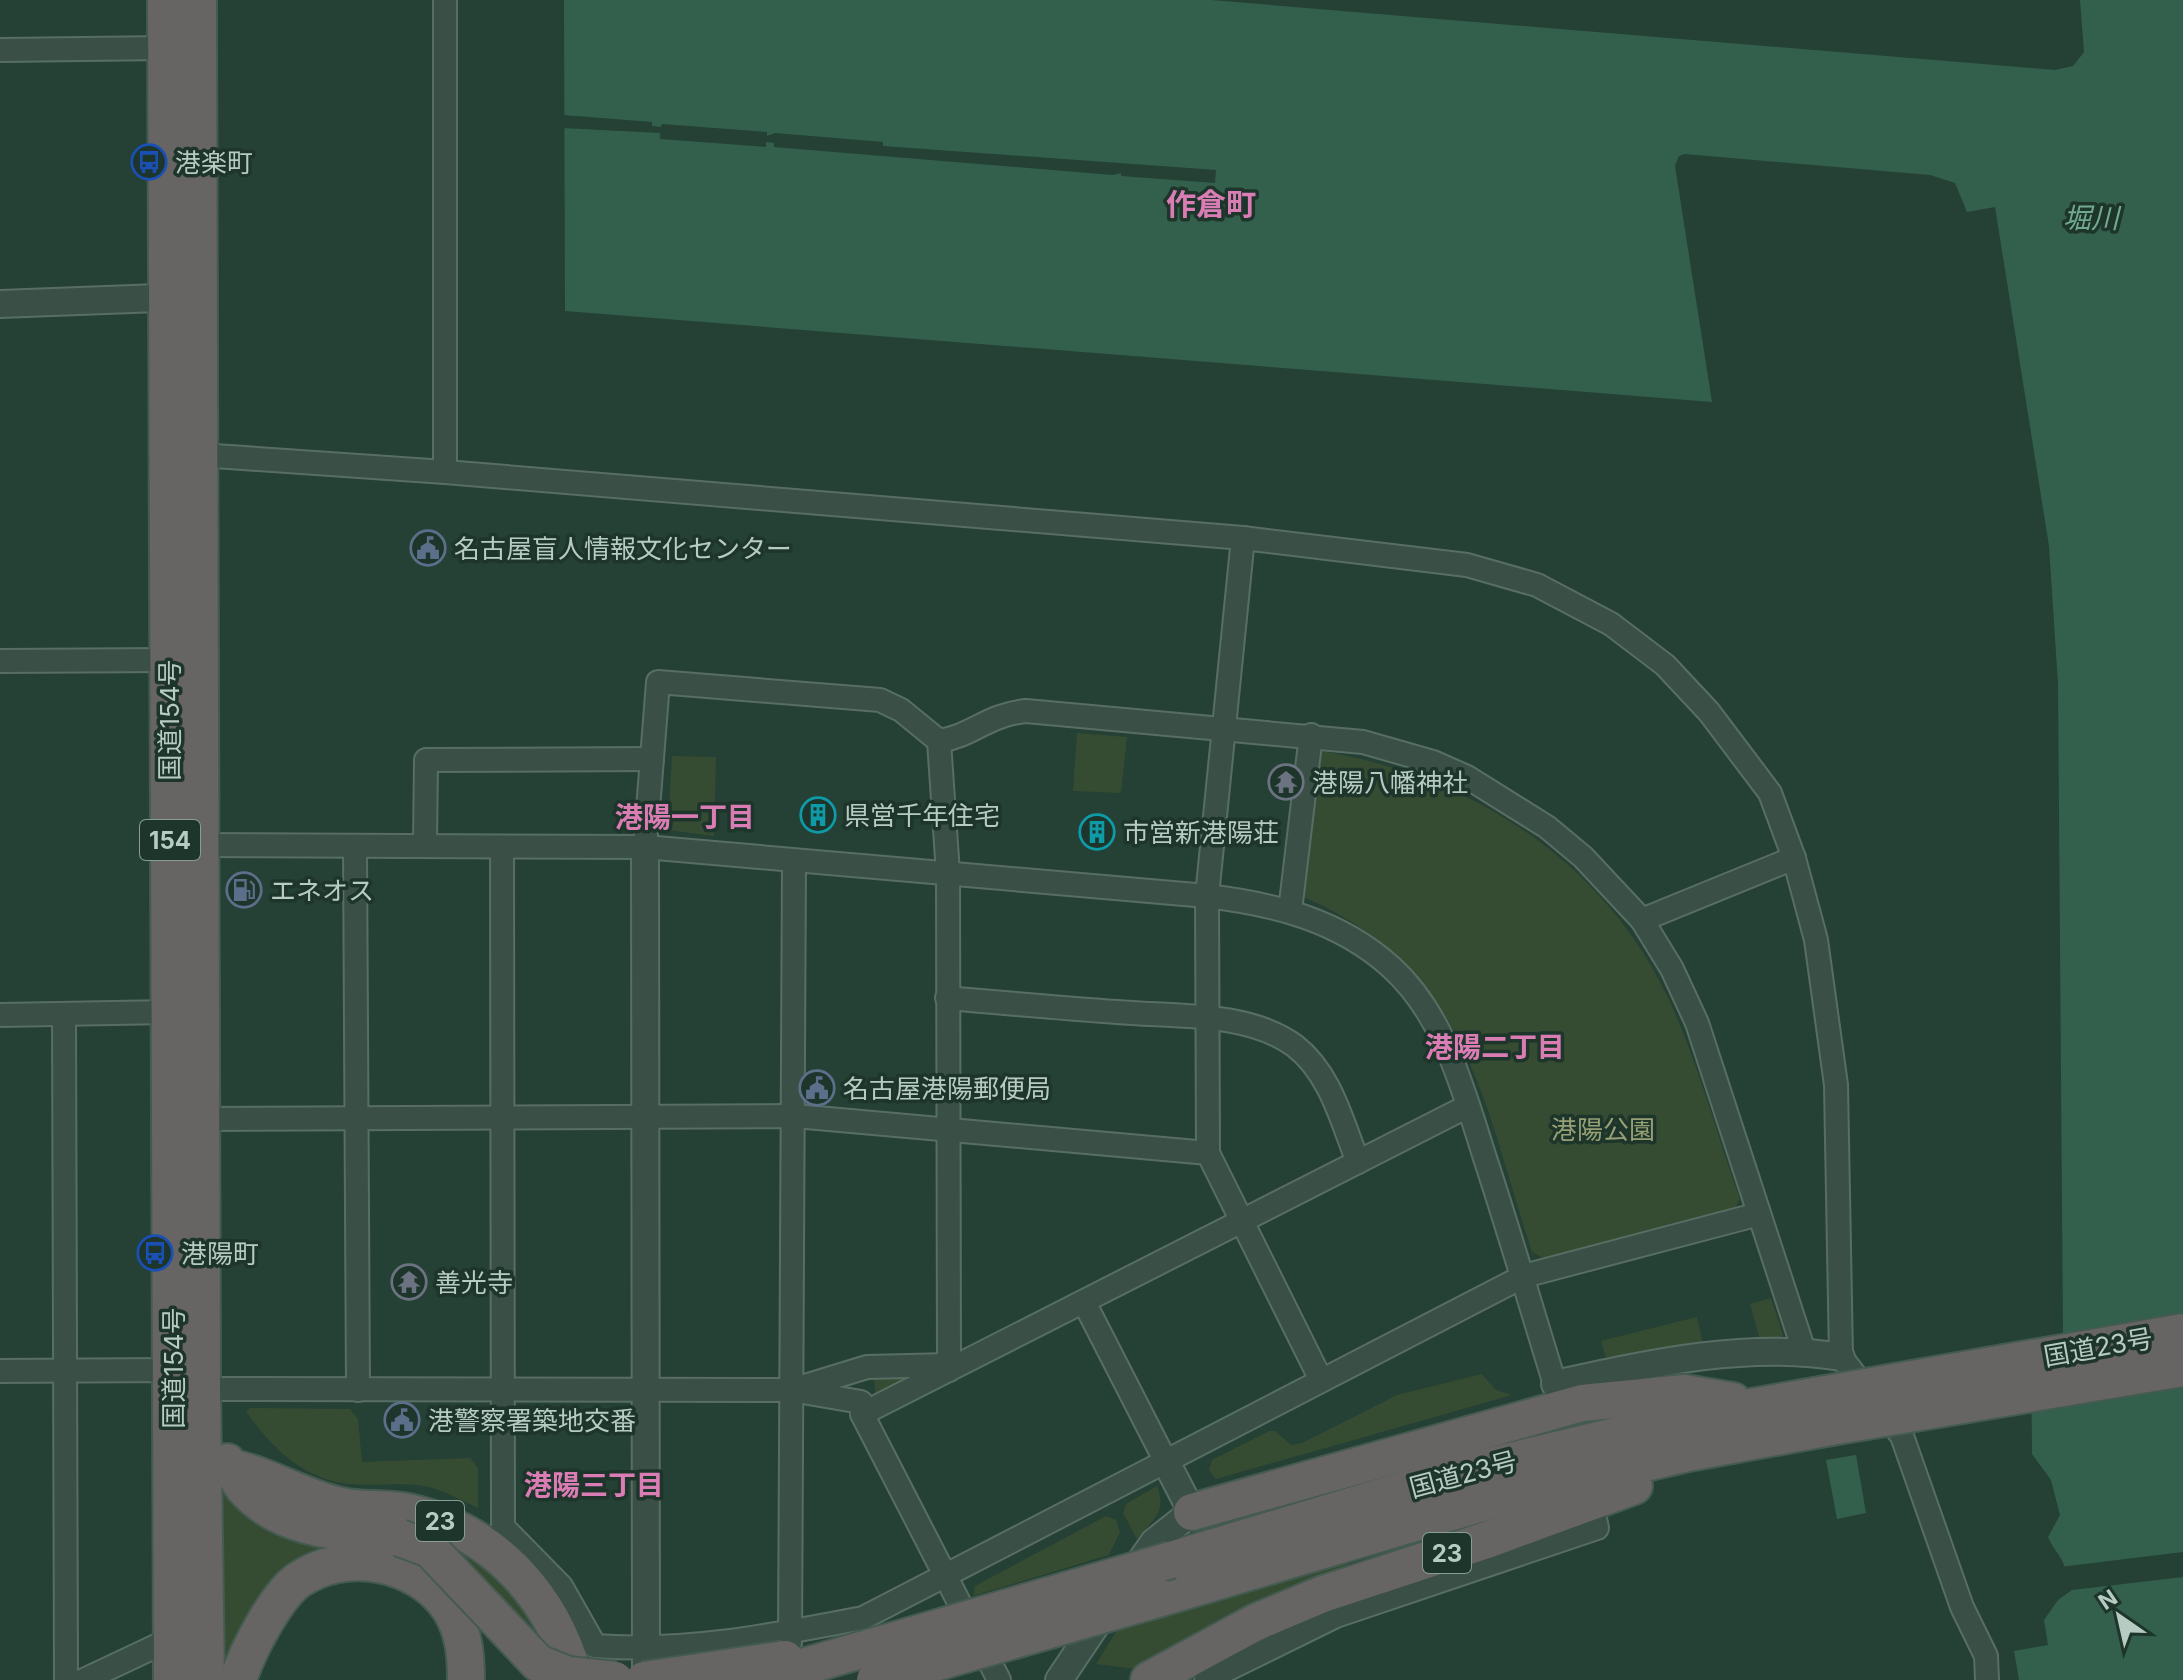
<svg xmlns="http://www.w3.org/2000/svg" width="2183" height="1680" font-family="Inter,'Noto Sans JP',sans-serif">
	<rect width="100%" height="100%" fill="#254034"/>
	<g fill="#354c32">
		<polygon points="1077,733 1127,737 1121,793 1073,791"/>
		<path d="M1321,751C1471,775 1606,862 1671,1004C1699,1066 1717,1135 1740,1199L1735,1208L1543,1258L1532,1252C1482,1099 1468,969 1304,897L1298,888L1315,757Z"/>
		<polygon points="672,756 716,757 714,836 668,830"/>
		<polygon points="1771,1298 1783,1335 1777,1345 1761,1344 1750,1304"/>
		<polygon points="1697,1317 1704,1348 1607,1361 1601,1341"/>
		<polygon points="1482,1374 1496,1390 1512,1395 1216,1479 1209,1470 1212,1460 1269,1431 1275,1431 1291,1445 1302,1443 1397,1395"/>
		<polygon points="879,1375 928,1375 876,1396 874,1378"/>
		<path d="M250,1408L350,1409L358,1419L362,1462L470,1458L478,1468V1508C465,1502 452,1495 439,1490C407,1479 374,1488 341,1483C300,1476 268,1444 246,1411Z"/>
		<polygon points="217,1480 302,1541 351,1553 219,1680"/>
		<path d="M1157,1486C1167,1513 1153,1519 1137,1539L1123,1513L1126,1504Z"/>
		<polygon points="1106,1516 1116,1520 1120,1532 1109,1555 973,1596 975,1586"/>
		<polygon points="444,1540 502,1577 554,1656"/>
		<polygon points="1347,1560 1349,1566 1267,1599 1135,1669 1096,1664 1119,1627"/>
	</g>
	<g fill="#33604c">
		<path d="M564,0H1211L2055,70L2073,66L2084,52L2080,0H2183V1680H2019L2014,1651L2048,1645L2044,1620L2058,1600L2072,1590C2065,1582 2067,1575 2064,1565C2061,1556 2052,1547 2048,1537L2060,1515L2051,1480L2032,1454L2031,1340L2063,1335L2058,684L2049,546L1995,207L1967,212L1955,183L1930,175L1685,154L1679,156L1675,166L1712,402L565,311Z"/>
		<polygon points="1856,1455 1866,1513 1837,1519 1826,1460"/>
	</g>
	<g fill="#254034">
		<polygon points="563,115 652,122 652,126 661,127 662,124 767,132 767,136 775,133 883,142 883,146 1216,170 1215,183 1121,176 1121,173 1113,175 774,147 774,143 766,142 766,147 660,139 660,133 562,128"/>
		<polygon points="2183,1552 2183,1577 2072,1590 2063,1585 2060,1567"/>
	</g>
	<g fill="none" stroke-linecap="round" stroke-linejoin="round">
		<defs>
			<g id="minor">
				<polyline points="0,50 167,48"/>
				<polyline points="200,455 445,472 1243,538 1467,565 1537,585 1611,624 1665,665 1709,712 1770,793 1794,858 1816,940 1836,1085 1841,1357 1902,1436 1962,1607 1986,1656 1987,1680"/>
				<polyline points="445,472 445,0"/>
				<polyline points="1243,538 1207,896 1208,1153 1321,1380"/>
				<polyline points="0,661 169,660"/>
				<path d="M939,741C972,736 987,715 1026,711L1363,742L1433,762L1467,777L1547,827L1583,857L1642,920L1672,969L1697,1023L1804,1351"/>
				<path d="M192,845L645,847L1207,896C1274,904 1339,920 1391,967C1444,1015 1463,1089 1484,1155C1510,1234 1533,1314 1558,1394"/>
				<polyline points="355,846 358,1390"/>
				<polyline points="425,846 426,760 652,759"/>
				<path d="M502,847L503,1527L561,1586L595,1646C686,1653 774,1635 863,1618L1524,1276L1759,1214"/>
				<polyline points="645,847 658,682 880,700 901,710 939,741 948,873 949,1370"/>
				<polyline points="1290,911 1311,735"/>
				<polyline points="1642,920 1794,858"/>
				<path d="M947,998C1004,1003 1060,1008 1117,1012C1173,1017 1248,1011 1295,1046C1331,1074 1342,1122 1358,1162"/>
				<polyline points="64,1014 66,1680"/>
				<polyline points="0,1015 170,1012"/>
				<polyline points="202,1119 795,1116 1208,1153"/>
				<polyline points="1084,1302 1165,1460"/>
				<polyline points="0,1371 173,1370 202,1389 791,1390 861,1402 862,1414 999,1680"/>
				<polyline points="792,1390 867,1367 949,1365"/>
				<polyline points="862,1414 1468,1106"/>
				<polyline points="790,1643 794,861"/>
				<polyline points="84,1680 171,1639"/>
				<polyline points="1206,1680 1336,1616 1597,1528 1595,1519"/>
			</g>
			<g id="tertiary">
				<polyline points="0,304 185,297"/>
				<polyline points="645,847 646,1680"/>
				<path d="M1555,1384C1647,1364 1747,1341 1841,1357"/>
				<polyline points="1131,1575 1154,1542 1192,1512 1165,1460"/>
				<polyline points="1059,1680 1106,1610"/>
			</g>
			<g id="trunk">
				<polyline points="166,0 172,1680"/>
				<polyline points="198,0 202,1389 206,1680"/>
				<path d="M227,1462C234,1471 238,1481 244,1488C283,1533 346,1532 400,1538"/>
				<path d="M232,1468C271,1476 302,1498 341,1506C362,1511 386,1507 408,1512C494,1531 553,1596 575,1680"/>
				<polyline points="1192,1512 1582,1403 1684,1393 1733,1401"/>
				<polyline points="1171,1560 1460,1473 1694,1417 1826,1394"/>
				<polyline points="1161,1598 1513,1494 1688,1453 1831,1427"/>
				<path d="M238,1680C247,1652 274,1599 297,1581C345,1547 418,1561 450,1609C464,1631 466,1655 466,1680"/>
				<polyline points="1149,1680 1256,1622 1323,1594 1484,1541 1634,1486"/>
			</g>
		</defs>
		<use href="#minor" stroke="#586e64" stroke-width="26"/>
		<use href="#tertiary" stroke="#586e64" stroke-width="30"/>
		<use href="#trunk" stroke="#445b51" stroke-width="40"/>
		<use href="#minor" stroke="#3a5046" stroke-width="22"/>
		<use href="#tertiary" stroke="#3a5046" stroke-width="26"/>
		<use href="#trunk" stroke="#676464" stroke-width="36"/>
		<defs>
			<g id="trunk-bridge">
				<polyline points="1826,1394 2183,1332"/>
				<polyline points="1831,1427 2183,1368"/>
				<polyline points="400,1538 430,1549 538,1663 568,1675 615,1680"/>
				<polyline points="644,1680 785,1659"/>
				<polyline points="758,1680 1171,1560"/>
				<polyline points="875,1680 1161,1598"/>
			</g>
		</defs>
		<use href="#trunk-bridge" stroke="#445b51" stroke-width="40" stroke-linecap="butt"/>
		<use href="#trunk-bridge" stroke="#676464" stroke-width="36"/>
	</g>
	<defs>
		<symbol id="bus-ring" viewBox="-11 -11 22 22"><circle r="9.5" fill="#1e352b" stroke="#1a4fb4" stroke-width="1.5"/><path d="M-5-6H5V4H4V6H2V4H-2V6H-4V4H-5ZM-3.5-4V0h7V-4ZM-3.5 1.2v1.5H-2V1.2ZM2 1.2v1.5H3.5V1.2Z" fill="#1a4fb4"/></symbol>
		<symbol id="civic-ring" viewBox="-11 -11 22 22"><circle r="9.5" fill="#1e352b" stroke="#5c6f8a" stroke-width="1.5"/><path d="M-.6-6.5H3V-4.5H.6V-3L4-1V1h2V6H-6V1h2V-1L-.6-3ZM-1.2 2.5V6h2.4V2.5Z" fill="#5c6f8a"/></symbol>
		<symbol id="temple-ring" viewBox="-11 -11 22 22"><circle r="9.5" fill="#1e352b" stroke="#6b7280" stroke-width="1.5"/><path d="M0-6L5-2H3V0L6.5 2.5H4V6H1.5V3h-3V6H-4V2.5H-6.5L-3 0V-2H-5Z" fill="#6b7280"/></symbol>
		<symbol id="building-ring" viewBox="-11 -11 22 22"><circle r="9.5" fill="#1e352b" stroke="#0f9aa8" stroke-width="1.5"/><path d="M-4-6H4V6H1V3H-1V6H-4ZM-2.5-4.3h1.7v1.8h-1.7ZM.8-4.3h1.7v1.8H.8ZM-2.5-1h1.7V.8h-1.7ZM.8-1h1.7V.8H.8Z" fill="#0f9aa8"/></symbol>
		<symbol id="fuel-ring" viewBox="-11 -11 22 22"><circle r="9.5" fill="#1e352b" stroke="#5c6f8a" stroke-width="1.5"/><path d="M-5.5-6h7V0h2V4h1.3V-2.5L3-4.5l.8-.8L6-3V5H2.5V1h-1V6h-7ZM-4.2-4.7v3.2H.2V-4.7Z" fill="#5c6f8a"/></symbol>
	</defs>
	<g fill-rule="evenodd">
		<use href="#bus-ring" x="129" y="142" width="40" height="40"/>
		<use href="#civic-ring" x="408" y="528" width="40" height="40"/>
		<use href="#temple-ring" x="1266" y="762" width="40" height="40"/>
		<use href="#building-ring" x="798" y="795" width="40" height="40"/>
		<use href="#building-ring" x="1077" y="812" width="40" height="40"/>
		<use href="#fuel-ring" x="224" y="870" width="40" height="40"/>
		<use href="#civic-ring" x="797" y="1068" width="40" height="40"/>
		<use href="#bus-ring" x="135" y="1233" width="40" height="40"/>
		<use href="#temple-ring" x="389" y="1262" width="40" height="40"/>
		<use href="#civic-ring" x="382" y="1400" width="40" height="40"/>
	</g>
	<g text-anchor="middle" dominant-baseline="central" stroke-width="7" stroke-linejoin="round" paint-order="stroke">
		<g fill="#1e352b" stroke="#889e95" stroke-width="2">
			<rect x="140" y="820" width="60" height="40" rx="6"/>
			<rect x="416" y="1501" width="48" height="40" rx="6"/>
			<rect x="1423" y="1533" width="48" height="40" rx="6"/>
		</g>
		<g font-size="24" font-weight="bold" fill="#b6cbc2">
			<text x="170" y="840">154</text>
			<text x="440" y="1521">23</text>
			<text x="1447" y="1553">23</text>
		</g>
		<g font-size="26" fill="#b6cbc2" stroke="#1e352b" text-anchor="start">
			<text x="175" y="162">港楽町</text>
			<text x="454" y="548">名古屋盲人情報文化センター</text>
			<text x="1312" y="782">港陽八幡神社</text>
			<text x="844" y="815">県営千年住宅</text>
			<text x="1123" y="832">市営新港陽荘</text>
			<text x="270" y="890">エネオス</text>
			<text x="843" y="1088">名古屋港陽郵便局</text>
			<text x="181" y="1253">港陽町</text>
			<text x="435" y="1282">善光寺</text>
			<text x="428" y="1420">港警察署築地交番</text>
		</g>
		<g font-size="26" fill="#b6cbc2" stroke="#1e352b">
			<text transform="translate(169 720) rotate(-90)">国道154号</text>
			<text transform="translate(2098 1347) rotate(-10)">国道23号</text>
			<text transform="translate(173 1368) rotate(-90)">国道154号</text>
			<text transform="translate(1463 1474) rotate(-15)">国道23号</text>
		</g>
		<g font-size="26" fill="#97a074" stroke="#1e352b">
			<text x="1603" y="1129">港陽公園</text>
		</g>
		<g font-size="28" font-style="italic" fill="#70a98f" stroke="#1e352b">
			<text x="2091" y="218">堀川</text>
		</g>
		<g font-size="28" font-weight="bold" fill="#db7db5" stroke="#1e352b">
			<text x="685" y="817">港陽一丁目</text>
			<text x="1495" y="1047">港陽二丁目</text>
			<text x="594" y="1485">港陽三丁目</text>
		</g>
		<g font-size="30" font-weight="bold" fill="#db7db5" stroke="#1e352b">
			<text x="1211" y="204">作倉町</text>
		</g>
	</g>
	<g transform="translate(2119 1616) rotate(326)" stroke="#1e352b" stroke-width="6" paint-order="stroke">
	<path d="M0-6L14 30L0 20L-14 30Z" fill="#b6cbc2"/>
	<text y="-12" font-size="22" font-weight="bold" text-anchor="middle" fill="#b6cbc2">N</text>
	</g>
</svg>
